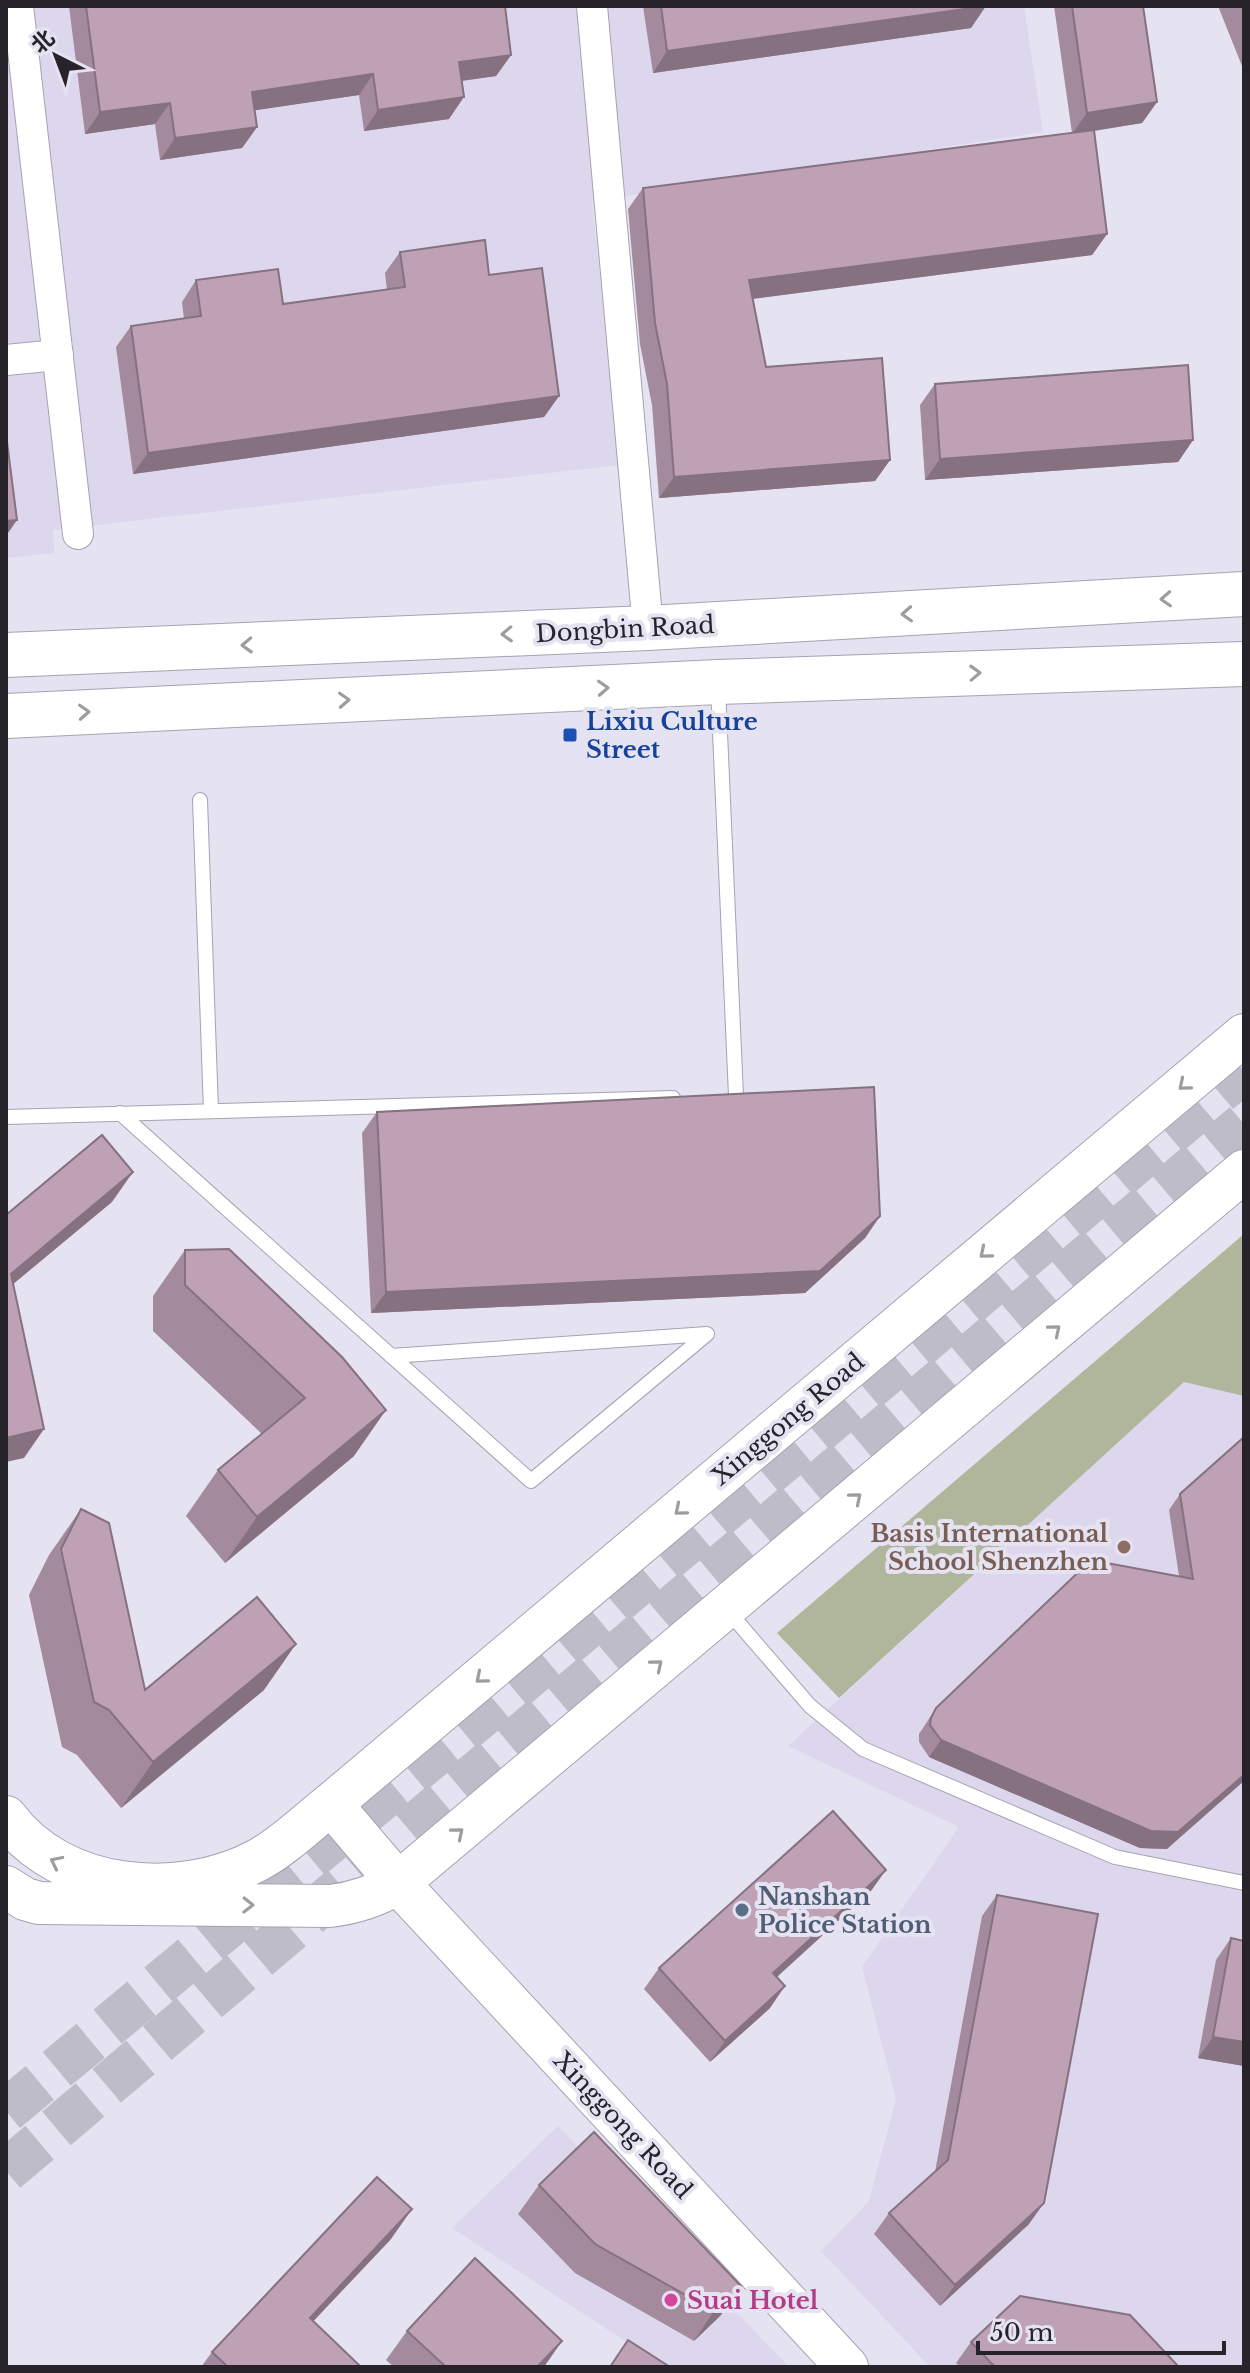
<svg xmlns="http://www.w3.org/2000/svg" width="1250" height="2373" font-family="'Libre Baskerville','Noto Sans SC',serif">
	<rect width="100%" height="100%" fill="#e5e2f1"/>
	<g fill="#ddd7ee">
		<polygon points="6,6 1024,6 1043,132 592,201 620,465 53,530 54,553 6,558"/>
		<polygon points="1184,1382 1244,1396 1244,2367 930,2367 821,2251 869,2201 896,2099 862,1967 959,1827 788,1746"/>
		<polygon points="558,2126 789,2367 665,2367 452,2228"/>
	</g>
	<polygon fill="#afb69b" points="1244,1234 1244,1396 1184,1382 839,1698 777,1633"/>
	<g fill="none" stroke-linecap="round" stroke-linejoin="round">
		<g stroke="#bfbcc9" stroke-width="44" stroke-dasharray="44 22" stroke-linecap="butt">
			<polyline points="6,2111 508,1694 1244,1071"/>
			<polyline points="6,2171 1244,1124"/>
		</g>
		<defs>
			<g id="lane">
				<polyline points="718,687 736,1096"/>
				<polyline points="200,800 211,1111"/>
				<polyline points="120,1113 531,1481 707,1334 391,1356"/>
				<polyline points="6,1117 673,1098"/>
				<polyline points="728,1611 810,1706 863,1749 1115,1857 1244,1883"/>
			</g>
			<g id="street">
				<polyline points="18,6 78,534"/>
				<polyline points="592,6 648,628"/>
				<polyline points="6,360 58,355"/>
			</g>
			<g id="secondary">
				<polyline points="331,1804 398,1883 847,2367"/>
				<path d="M6,1817C61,1892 179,1902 258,1860C284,1846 308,1822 331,1804L1244,1035"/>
				<path d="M6,1887L25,1899L39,1903L330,1906C356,1903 376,1896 398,1883L1244,1171"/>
			</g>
			<g id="primary">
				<polyline points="6,655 648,628 1244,594"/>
				<polyline points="6,716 718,682 1244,664"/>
			</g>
		</defs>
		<use href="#lane" stroke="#a6a2b1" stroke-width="16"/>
		<use href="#street" stroke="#a6a2b1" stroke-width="32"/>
		<use href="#secondary" stroke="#a6a2b1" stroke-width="44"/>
		<use href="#primary" stroke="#a6a2b1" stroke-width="46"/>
		<use href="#lane" stroke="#fff" stroke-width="14"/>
		<use href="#street" stroke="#fff" stroke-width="30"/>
		<use href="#secondary" stroke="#fff" stroke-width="42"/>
		<use href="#primary" stroke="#fff" stroke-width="44"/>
	</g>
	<g fill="#a38a9c">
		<polygon points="69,6 505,6 511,55 496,76 462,81 449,119 364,131 359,95 254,110 257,127 242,148 160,160 155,124 85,134"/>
		<polygon points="643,6 985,6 971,28 653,73"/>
		<polygon points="1054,6 1143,6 1157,102 1142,123 1094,131 1107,234 1092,255 753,299 766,367 890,460 875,481 659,498 652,405 640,344 628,209 643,188 1072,133"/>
		<polygon points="1218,6 1244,6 1244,71"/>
		<polygon points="400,252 489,275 559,396 544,417 133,474 116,347 131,326 184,319 182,302 196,280 283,304 387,290 385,273"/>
		<polygon points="935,384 1193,440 1178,462 925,480 920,405"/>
		<polygon points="377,1112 880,1216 865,1238 805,1293 371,1313 362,1133"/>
		<polygon points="185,1250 354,1456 225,1563 186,1516 218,1470 262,1434 153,1331 153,1296"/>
		<polygon points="1244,1437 1167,1849 1140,1848 929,1757 919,1742 919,1734 936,1708 1179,1576 1169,1510 1180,1494"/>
		<polygon points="81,1509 145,1690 264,1690 121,1808 77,1755 62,1747 29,1595 49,1555"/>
		<polygon points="871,1891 777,1977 770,2008 710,2062 644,1989 659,1968"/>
		<polygon points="997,1895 1029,2224 940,2306 874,2234 889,2213 935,2172 982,1916"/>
		<polygon points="1231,1938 1244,2066 1198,2058 1216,1960"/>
		<polygon points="539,2185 721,2315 694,2341 575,2273 518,2214"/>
		<polygon points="391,2239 313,2321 359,2367 201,2367 212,2352"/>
		<polygon points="407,2331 544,2367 394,2367 386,2360"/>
		<polygon points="971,2342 1179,2367 960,2367 956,2363"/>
	</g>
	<g fill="#85717f">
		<polygon points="986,6 971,28 653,73 667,51"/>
		<polygon points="511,55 496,76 444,83 459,62"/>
		<polygon points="373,74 359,95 237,113 252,92"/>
		<polygon points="464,97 449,119 364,131 378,110"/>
		<polygon points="1157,102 1142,123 1072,134 1087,113"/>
		<polygon points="170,103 155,124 85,134 100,112"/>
		<polygon points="257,127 242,148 160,160 175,138"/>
		<polygon points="1107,234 1092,255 734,301 749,280"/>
		<polygon points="559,396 544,417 133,474 148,453"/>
		<polygon points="1193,440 1178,462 925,480 940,459"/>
		<polygon points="890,460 875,481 659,498 674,477"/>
		<polygon points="17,520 6,536 6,521"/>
		<polygon points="133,1172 112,1202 6,1290 11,1274"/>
		<polygon points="880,1216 865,1238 805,1293 371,1313 386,1292"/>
		<polygon points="386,1410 354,1456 225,1563 257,1517"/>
		<polygon points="44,1429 24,1458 6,1462 6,1438"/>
		<polygon points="296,1644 264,1690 121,1808 153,1762"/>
		<polygon points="941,1740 1244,1775 1244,1781 1167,1849 1140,1848 929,1757"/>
		<polygon points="886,1870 871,1891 758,1994 773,1973"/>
		<polygon points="785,1986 770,2008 710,2062 725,2041"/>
		<polygon points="1213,2037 1244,2042 1244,2066 1198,2058"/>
		<polygon points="1044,2203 1029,2224 940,2306 955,2285"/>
		<polygon points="412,2209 391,2239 289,2347 310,2318"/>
		<polygon points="741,2286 721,2315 694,2341 714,2311"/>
		<polygon points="562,2341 544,2367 537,2367"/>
	</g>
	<g fill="#bea1b5" stroke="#85717f" stroke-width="2">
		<polygon points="86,6 505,6 511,55 459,62 464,97 378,110 373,74 252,92 257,127 175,138 170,103 100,112"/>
		<polygon points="661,6 986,6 667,51"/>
		<polygon points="1072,6 1143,6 1157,102 1087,113"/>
		<polygon points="1094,130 1107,234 749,280 766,367 882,358 890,460 674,477 667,384 655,323 643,188"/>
		<polygon points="485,240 489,275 542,268 559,396 148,453 131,326 201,316 196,280 278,269 283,304 405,287 400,252"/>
		<polygon points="1188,365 1193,440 940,459 935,384"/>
		<polygon points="6,434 17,520 6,521"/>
		<polygon points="874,1087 880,1216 820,1271 386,1292 377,1112"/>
		<polygon points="102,1135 133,1172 11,1274 44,1429 6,1438 6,1215"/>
		<polygon points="229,1249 342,1357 386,1410 257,1517 218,1470 305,1398 185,1285 185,1250"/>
		<polygon points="1244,1437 1244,1775 1178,1832 1151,1831 941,1740 930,1725 931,1718 936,1708 1091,1560 1193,1579 1180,1494"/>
		<polygon points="81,1509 109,1523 145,1690 257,1597 296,1644 153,1762 109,1710 94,1702 61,1549"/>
		<polygon points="833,1811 886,1870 773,1973 785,1986 725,2041 659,1968"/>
		<polygon points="997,1895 1098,1914 1044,2203 955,2285 889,2213 948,2160"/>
		<polygon points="1231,1938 1244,1941 1244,2042 1213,2037"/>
		<polygon points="594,2132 741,2286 714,2311 595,2244 539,2185"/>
		<polygon points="377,2177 412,2209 310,2318 360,2366 359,2367 228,2367 212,2352"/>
		<polygon points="475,2258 562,2341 537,2367 446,2367 407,2331"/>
		<polygon points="1020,2296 1130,2315 1179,2367 995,2367 971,2342"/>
		<polygon points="628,2340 670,2367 610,2367"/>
	</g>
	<defs><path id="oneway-chevron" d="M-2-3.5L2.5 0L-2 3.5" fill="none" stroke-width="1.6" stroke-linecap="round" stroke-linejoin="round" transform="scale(2)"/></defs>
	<g stroke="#9d9c9f">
		<use href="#oneway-chevron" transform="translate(1166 599) rotate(177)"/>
		<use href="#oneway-chevron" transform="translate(907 614) rotate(177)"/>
		<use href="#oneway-chevron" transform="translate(507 634) rotate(178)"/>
		<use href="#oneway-chevron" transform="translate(247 645) rotate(178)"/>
		<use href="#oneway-chevron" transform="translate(975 673) rotate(-2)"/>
		<use href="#oneway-chevron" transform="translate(603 688) rotate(-3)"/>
		<use href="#oneway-chevron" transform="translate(344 700) rotate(-3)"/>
		<use href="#oneway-chevron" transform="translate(84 712) rotate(-3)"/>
		<use href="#oneway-chevron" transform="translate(1184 1085) rotate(140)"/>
		<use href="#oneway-chevron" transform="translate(985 1253) rotate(140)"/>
		<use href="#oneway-chevron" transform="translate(1055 1330) rotate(-40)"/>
		<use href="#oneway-chevron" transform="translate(856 1498) rotate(-40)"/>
		<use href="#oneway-chevron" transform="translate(680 1510) rotate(140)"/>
		<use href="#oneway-chevron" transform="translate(657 1665) rotate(-40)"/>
		<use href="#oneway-chevron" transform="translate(481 1678) rotate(140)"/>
		<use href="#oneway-chevron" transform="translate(458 1833) rotate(-40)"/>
		<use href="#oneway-chevron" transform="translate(56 1862) rotate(-154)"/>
		<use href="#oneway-chevron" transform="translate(248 1905) rotate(1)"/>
	</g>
	<rect fill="#1a4fb4" stroke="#e5e2f1" stroke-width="3" x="562" y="727" width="16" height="16" rx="4"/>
	<circle fill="#8d6e63" stroke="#e5e2f1" stroke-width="3" cx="1124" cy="1547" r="8"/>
	<circle fill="#5c6f8a" stroke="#e5e2f1" stroke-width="3" cx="742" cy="1910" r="8"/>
	<circle fill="#d1479c" stroke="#e5e2f1" stroke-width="3" cx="671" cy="2300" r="8"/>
	<g text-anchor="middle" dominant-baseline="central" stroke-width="8" stroke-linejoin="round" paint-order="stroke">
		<g font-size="24" fill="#26242a" stroke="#e5e2f1">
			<text transform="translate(625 629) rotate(-3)">Dongbin Road</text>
			<text transform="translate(788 1419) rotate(-40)">Xinggong Road</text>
			<text transform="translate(623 2125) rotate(47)">Xinggong Road</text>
		</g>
		<g font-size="24" font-weight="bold" fill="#164399" stroke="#e5e2f1" text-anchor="start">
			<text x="586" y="721">Lixiu Culture<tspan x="586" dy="28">Street</tspan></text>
		</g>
		<g font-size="24" font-weight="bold" fill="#785e54" stroke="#e5e2f1" text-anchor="end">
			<text x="1108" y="1533">Basis International<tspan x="1108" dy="28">School Shenzhen</tspan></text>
		</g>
		<g font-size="24" font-weight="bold" fill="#4e5e75" stroke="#e5e2f1" text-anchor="start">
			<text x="758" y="1896">Nanshan<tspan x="758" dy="28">Police Station</tspan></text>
		</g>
		<g font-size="24" font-weight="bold" fill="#b23c85" stroke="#e5e2f1" text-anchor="start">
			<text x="687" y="2300">Suai Hotel</text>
		</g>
	</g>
	<rect width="1250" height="2373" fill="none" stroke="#26242a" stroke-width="16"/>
	<g transform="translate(56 56) rotate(318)" stroke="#e5e2f1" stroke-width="6" paint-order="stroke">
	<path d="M0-6L14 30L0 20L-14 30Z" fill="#26242a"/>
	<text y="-12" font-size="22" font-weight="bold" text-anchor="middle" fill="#26242a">北</text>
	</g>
	<path d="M978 2341v12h246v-12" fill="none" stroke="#26242a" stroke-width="4"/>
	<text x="990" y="2341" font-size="24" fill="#26242a" stroke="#e5e2f1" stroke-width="6" paint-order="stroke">50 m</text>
</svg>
